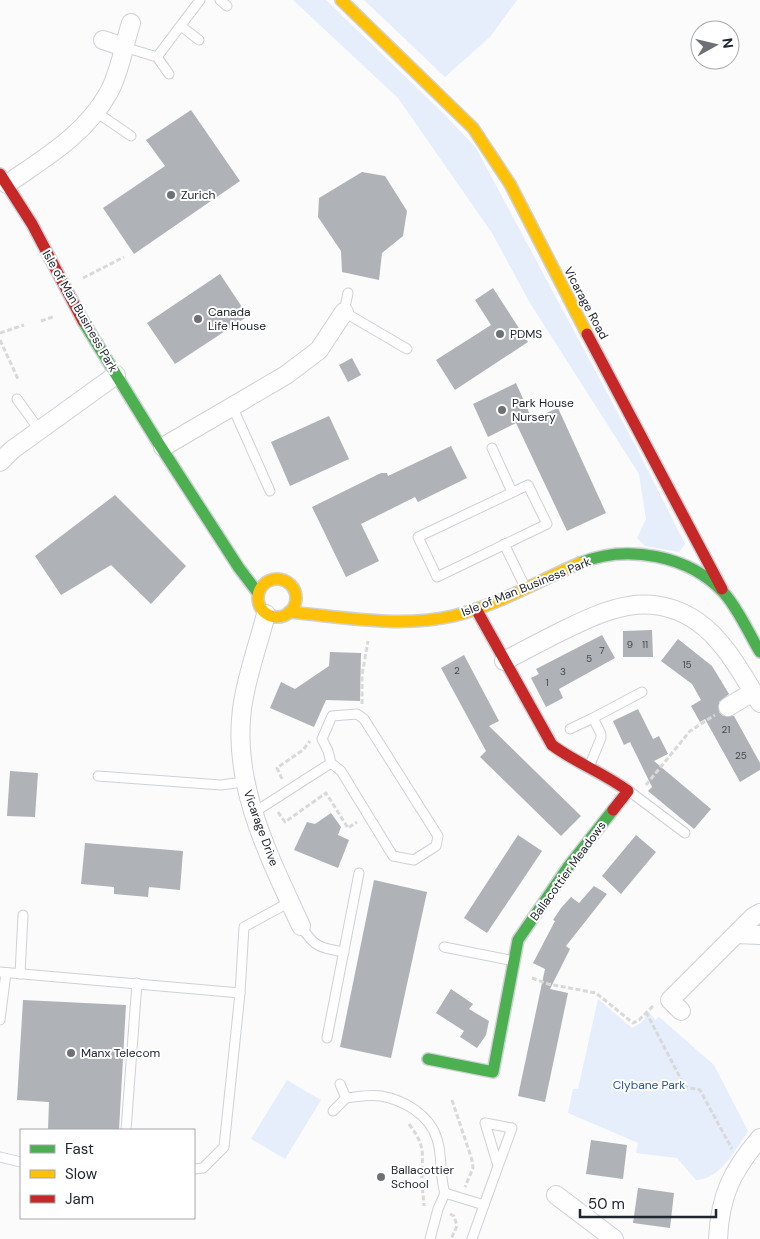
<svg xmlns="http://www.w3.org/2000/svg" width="760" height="1239" font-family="'DM Sans',sans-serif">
	<rect width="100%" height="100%" fill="#fbfbfb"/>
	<g fill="#e6edfb">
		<polygon points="293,0 326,0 447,117 476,148 636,447 685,544 679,552 645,546 637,538 646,519 639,474 530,303 492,233 398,98"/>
		<polygon points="364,0 517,0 490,37 445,77"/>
		<path d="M598,999L632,1028L641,1023L649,1012L655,1020L659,1017L714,1065L748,1131C735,1150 721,1179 696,1180L677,1158L636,1153L638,1143L568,1113L573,1089H578Z"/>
		<polygon points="287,1080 321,1100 285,1159 251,1139"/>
	</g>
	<g fill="#afb2b6">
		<polygon points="191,110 240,181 134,254 103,208 165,166 146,140"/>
		<polygon points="362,172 385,176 407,211 403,236 382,253 379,280 342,272 341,251 318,217 319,198"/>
		<polygon points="220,274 248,316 175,364 147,323"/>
		<polygon points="493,288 528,342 455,390 436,360 491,325 475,300"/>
		<polygon points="352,358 361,375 348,382 339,365"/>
		<polygon points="516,383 532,419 558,408 606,513 567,531 516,423 488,437 473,404"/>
		<polygon points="329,416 349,459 290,486 271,442"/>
		<polygon points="451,446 467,478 418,502 415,497 361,524 379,561 346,577 312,507 381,473 387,473 388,476"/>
		<polygon points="115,495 186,566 151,604 111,565 61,595 35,556"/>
		<polygon points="652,630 653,657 623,657 623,631"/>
		<polygon points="602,635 615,658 559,689 563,698 546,707 531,678 539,674 536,669"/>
		<polygon points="678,639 712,666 729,694 719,702 719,712 723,716 734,716 760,763 760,770 740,782 705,719 700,722 691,706 701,700 692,684 661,661"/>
		<polygon points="330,652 361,653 360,701 326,700 314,727 270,708 281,682 295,689 329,666"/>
		<polygon points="464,655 499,721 489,726 581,816 561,836 480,757 486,751 441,668"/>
		<polygon points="638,709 653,739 659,736 668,754 654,761 711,809 694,829 648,791 652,787 630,742 624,745 613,721"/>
		<polygon points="10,771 38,773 35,817 7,816"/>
		<polygon points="331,813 341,827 338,835 349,840 338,868 294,850 307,822 315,824"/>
		<polygon points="518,835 542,851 487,933 464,918"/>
		<polygon points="636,835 656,852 621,894 602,876"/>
		<polygon points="85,843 183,851 180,890 149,887 148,897 114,894 114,887 81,884"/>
		<polygon points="374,880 427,892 391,1058 340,1047"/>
		<polygon points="594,886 607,894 566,946 570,949 550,989 568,993 545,1102 518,1096 545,969 533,963 555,921 553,920 561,908 571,897 579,903"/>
		<polygon points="451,989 473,1004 469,1009 489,1021 486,1035 477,1048 460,1037 464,1031 436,1013"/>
		<polygon points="23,1000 126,1005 119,1130 48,1130 49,1102 17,1100"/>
		<polygon points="591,1140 627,1145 623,1179 586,1174"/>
		<polygon points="638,1188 674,1193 670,1228 633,1223"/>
	</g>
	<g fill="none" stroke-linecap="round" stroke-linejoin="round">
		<defs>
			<g id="lane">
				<polyline points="220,0 227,6"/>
				<polyline points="181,26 199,40"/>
				<polyline points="124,47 157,57 169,74"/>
				<polyline points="157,57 200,0"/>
				<polyline points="96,112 131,136"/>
				<polyline points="348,293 344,312 407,349"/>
				<polyline points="17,399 40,431"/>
				<polyline points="233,408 270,491"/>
				<polyline points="492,448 512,492"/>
				<polygon points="528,485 547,524 437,577 418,537"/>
				<polyline points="504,544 525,587"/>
				<polyline points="570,729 593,718"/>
				<polyline points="589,767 601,738 601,734 593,718 642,692"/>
				<polyline points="98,776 221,785 243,782"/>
				<polyline points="629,791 685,833"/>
				<polyline points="253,813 331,763 341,771 393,856 414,860 436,846 438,836 364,719 357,714 332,716 322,739 328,751 331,763"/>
				<path d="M301,926C314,947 320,948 344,952"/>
				<polyline points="444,947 514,961"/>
				<polyline points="0,972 240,993"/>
				<polyline points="20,974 23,915"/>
				<polyline points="0,1020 6,973"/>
				<polyline points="327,1038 359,873"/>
				<polyline points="340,1084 346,1098"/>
				<path d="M333,1111L346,1098C357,1097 370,1094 381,1096C404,1100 430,1115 437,1139C443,1157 439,1175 445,1193"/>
				<polyline points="126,1130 137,983"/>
				<polyline points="0,1157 21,1162"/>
				<polyline points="194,1169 203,1168 224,1147 240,993 244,927 290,902"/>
				<polyline points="484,1205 512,1128 485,1123 498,1166"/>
				<polyline points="430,1239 438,1209 445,1193 484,1205 472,1239"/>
			</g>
			<g id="street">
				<polyline points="103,40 124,47"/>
				<path d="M7,184C45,158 86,134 109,92C120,72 124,45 131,23"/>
				<polyline points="163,447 286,375 319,350 344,312"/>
				<polyline points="0,462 12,450 116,375"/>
				<path d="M266,614C258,646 246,677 242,709C232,786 270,858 301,926"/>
				<path d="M504,661C523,651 542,641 562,631C607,609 650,589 698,622C725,641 743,676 760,703"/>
				<polyline points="728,707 753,692"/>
				<polyline points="736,934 760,935"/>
				<polyline points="681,1011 670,1000 753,917 760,913"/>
				<polyline points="556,1195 614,1239"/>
				<path d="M718,1239C720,1195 732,1171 760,1138"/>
			</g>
			<g id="fast">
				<polyline points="83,321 157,441 239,568 258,593"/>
				<path d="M580,563C627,544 689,555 724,593C739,610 748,632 760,652"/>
				<polyline points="428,1059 493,1072 518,940 568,867 613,810"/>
			</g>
			<g id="slow">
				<polyline points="341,0 473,128 510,184 587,334"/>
				<circle cx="277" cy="598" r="19"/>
				<path d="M289,612C343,617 399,628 453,616C499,605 538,581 580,563"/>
			</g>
			<g id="jam">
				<polyline points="0,174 32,224 83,321"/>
				<polyline points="587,334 722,589"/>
				<path d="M476,609L552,745C576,763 604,773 628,791L613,810"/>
			</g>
		</defs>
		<use href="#lane" stroke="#ced1d6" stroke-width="11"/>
		<use href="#street" stroke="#ced1d6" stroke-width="20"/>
		<use href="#fast" stroke="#ced1d6" stroke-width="14"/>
		<use href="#slow" stroke="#ced1d6" stroke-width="14"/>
		<use href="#jam" stroke="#ced1d6" stroke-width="14"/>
		<g stroke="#d9d9da" stroke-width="3" stroke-dasharray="5 2.5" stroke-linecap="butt">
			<polyline points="83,278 124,257"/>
			<polyline points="41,321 55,316"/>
			<polyline points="0,333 24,325"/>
			<polyline points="0,340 18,379"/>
			<polyline points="362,704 362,675 368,641"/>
			<polyline points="282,779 277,768 303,750 310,741"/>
			<polyline points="646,785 690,731 715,715"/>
			<polyline points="278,812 285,822 326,793 348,828 357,822"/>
			<polyline points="532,978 548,984 596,993 633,1023 639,1020 653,1006"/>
			<polyline points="646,1012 685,1087 700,1090 732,1149"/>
			<polyline points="452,1100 472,1160 473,1168 465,1187"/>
			<path d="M409,1124C428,1149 421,1155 422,1183C422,1191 424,1198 424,1206"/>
			<polyline points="450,1214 454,1216 457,1226 451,1239"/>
		</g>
		<use href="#lane" stroke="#fefefe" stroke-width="9"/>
		<use href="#street" stroke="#fefefe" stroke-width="18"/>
		<use href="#fast" stroke="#4caf50" stroke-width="11"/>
		<use href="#slow" stroke="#ffc107" stroke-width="11"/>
		<use href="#jam" stroke="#c62828" stroke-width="11"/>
	</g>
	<g fill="#6d7176" stroke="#fff" stroke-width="2">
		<circle cx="171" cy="195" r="5"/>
		<circle cx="198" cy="319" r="5"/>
		<circle cx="500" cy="334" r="5"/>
		<circle cx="502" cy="410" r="5"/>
		<circle cx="71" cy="1053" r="5"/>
		<circle cx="381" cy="1177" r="5"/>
	</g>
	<g text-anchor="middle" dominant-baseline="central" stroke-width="4" stroke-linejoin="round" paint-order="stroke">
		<g font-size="10" fill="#444951">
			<text x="630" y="644">9</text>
			<text x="645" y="644">11</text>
			<text x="602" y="650">7</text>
			<text x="589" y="658">5</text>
			<text x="687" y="664">15</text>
			<text x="457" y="670">2</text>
			<text x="563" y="671">3</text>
			<text x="547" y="682">1</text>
			<text x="726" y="729">21</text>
			<text x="741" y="755">25</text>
		</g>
		<g font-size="12" fill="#20262f" stroke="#fff" text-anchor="start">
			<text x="181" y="195">Zurich</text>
			<text x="208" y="312">Canada<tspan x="208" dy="14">Life House</tspan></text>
			<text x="510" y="334">PDMS</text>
			<text x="512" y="403">Park House<tspan x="512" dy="14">Nursery</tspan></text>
			<text x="81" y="1053">Manx Telecom</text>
			<text x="391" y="1170">Ballacottier<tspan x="391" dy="14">School</tspan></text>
		</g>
		<g font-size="12" fill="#20262f" stroke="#fff">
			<text transform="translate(586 303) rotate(62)">Vicarage Road</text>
			<text transform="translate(80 311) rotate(60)">Isle of Man Business Park</text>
			<text transform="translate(526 587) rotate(-22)">Isle of Man Business Park</text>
			<text transform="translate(261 828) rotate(70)">Vicarage Drive</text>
			<text transform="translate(568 871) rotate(-54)">Ballacottier Meadows</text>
		</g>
		<g font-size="12" fill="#2953a3" stroke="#fff">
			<text x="649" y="1085">Clybane Park</text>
		</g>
	</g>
	<rect x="20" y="1129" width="175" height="90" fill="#ffffff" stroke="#a6a8ac"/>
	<rect x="30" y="1145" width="25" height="8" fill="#4caf50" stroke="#a6a8ac"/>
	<text x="65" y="1154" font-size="15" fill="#20262f">Fast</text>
	<rect x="30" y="1170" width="25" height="8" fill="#ffc107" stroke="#a6a8ac"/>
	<text x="65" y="1179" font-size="15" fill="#20262f">Slow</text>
	<rect x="30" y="1195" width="25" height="8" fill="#c62828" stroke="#a6a8ac"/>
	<text x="65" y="1204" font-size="15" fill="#20262f">Jam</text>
	<g transform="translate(715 45) rotate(82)"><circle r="24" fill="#ffffff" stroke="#a6a8ac"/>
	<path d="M0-4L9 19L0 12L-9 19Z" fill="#6d7176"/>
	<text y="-8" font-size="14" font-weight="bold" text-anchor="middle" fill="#20262f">N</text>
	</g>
	<path d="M580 1209v8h136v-8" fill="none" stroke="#20262f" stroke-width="2.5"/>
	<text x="588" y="1209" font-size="15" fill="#20262f" stroke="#ffffff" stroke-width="4" paint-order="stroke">50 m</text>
</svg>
